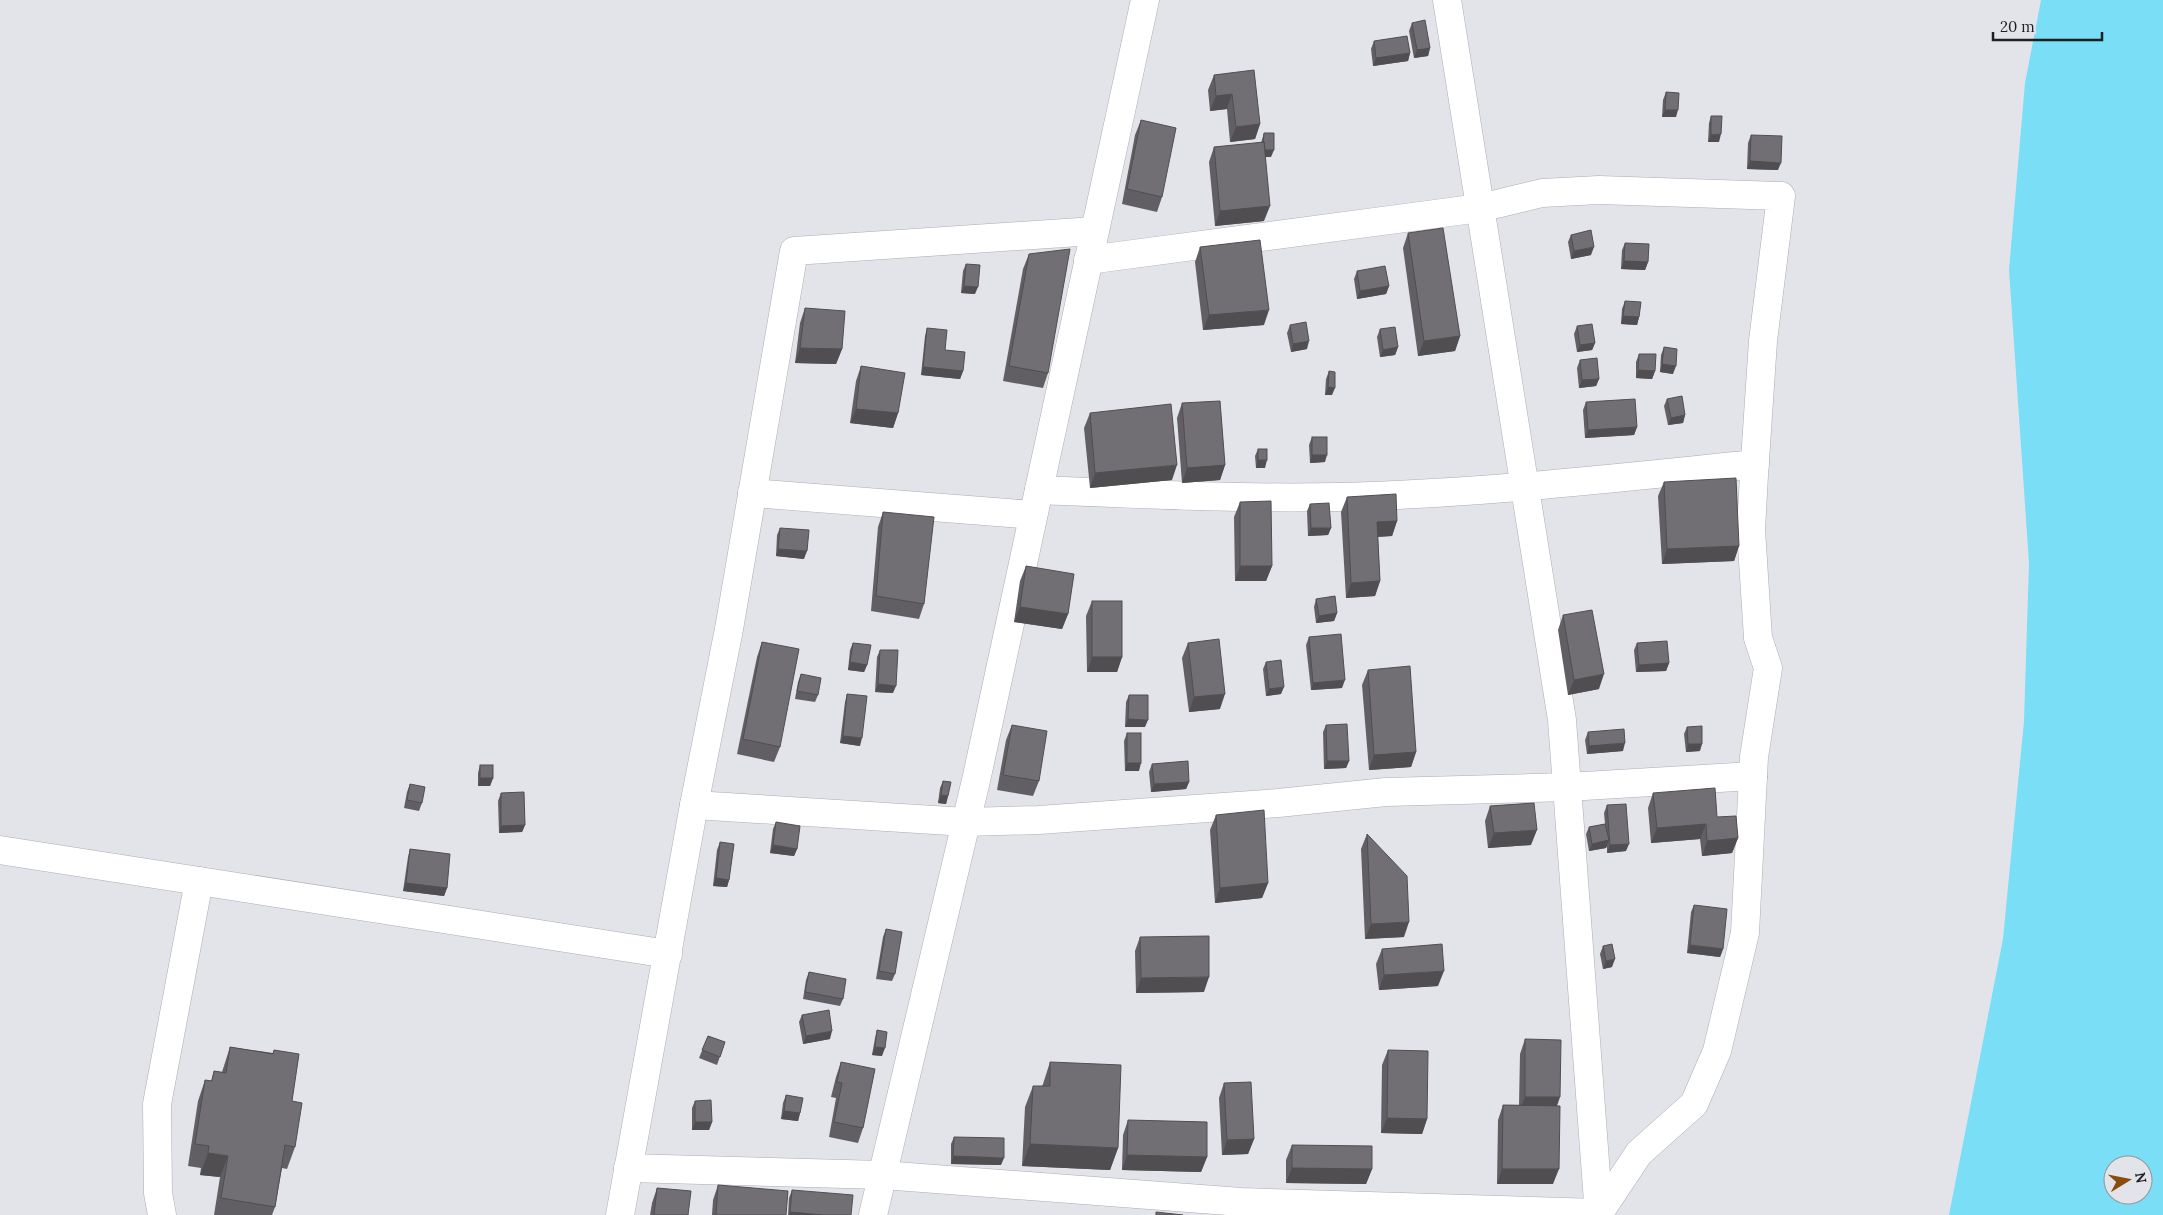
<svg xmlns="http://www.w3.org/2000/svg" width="2163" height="1215" font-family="Lora,serif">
	<rect width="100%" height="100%" fill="#e2e4ea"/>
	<path fill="#79def6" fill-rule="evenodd" d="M2041,0H2163V1215H1949L2003,939L2024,721L2029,563L2009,270L2025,83ZM2113,1165H2143V1195H2113Z"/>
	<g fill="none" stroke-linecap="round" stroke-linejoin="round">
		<defs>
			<g id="minor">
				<polyline points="1447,0 1562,720 1599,1215"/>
				<path d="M1039,490C1138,494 1237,499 1337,497C1477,494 1616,478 1755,464"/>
				<polyline points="752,493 1033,515"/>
				<polyline points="694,805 966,822 1039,820 1278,803 1386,792 1567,787 1753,776"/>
				<polyline points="0,850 668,954"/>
				<polyline points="628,1168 882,1175 1241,1202 1599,1213 1639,1153 1694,1104 1717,1051 1745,933 1754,757 1768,668 1758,638 1751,530 1754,475 1763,341 1781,196 1599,190 1542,193 1480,208 1088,260"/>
				<polyline points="162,1215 158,1193 157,1104 199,881"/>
				<polyline points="620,1215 694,805 729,629 794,251 1094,231"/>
				<polyline points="873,1215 977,776 1145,0"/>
			</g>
		</defs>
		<use href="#minor" stroke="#abadb3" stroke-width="29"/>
		<use href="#minor" stroke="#fff" stroke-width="28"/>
	</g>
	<g fill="#625f64">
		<polygon points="1412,23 1430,48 1428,56 1414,58 1409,31"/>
		<polygon points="1374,41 1410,53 1408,61 1373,66 1371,49"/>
		<polygon points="1214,75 1260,124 1255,139 1230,142 1227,109 1210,111 1208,90"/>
		<polygon points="1666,92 1676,117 1662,117 1663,100"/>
		<polygon points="1711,116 1719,142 1708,142 1709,123"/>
		<polygon points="1141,120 1162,197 1157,212 1122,204 1135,135"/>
		<polygon points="1264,133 1271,157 1266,157 1264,221 1215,226 1209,162 1214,147 1261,143"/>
		<polygon points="1751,135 1778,170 1747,169 1748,143"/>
		<polygon points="1408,233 1460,336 1455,351 1418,356 1403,248"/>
		<polygon points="1571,235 1591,255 1571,259 1568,242"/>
		<polygon points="1625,243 1648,262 1645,270 1621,269 1622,250"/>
		<polygon points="1200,247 1264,325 1203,330 1195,262"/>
		<polygon points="1029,254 1048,373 1043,388 1003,381 1023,269"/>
		<polygon points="966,264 975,294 961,293 963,271"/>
		<polygon points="1357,271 1389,286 1386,294 1357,299 1354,279"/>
		<polygon points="1625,301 1639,317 1637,325 1621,324 1622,309"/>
		<polygon points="805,308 842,349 836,364 795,363 800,323"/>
		<polygon points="1290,325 1307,349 1291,352 1287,333"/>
		<polygon points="1577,326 1595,343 1592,350 1577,352 1574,334"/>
		<polygon points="927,328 963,371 960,379 921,375 925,336"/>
		<polygon points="1380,329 1398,347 1395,355 1380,357 1377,337"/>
		<polygon points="1664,347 1673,374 1660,372 1661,355"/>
		<polygon points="1639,354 1655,371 1652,379 1636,378 1636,362"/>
		<polygon points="1580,360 1599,379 1596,386 1579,388 1577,368"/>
		<polygon points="861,366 898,413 893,428 850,423 856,381"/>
		<polygon points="1329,371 1332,395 1325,395 1326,379"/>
		<polygon points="1667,399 1685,415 1683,423 1668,425 1664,406"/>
		<polygon points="1586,402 1637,427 1634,435 1585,438 1583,410"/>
		<polygon points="1182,403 1225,465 1220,480 1182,483 1177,418"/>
		<polygon points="1090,413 1172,480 1090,488 1084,428"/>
		<polygon points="1312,437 1325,462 1310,463 1309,445"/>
		<polygon points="1258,449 1265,468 1256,468 1255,456"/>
		<polygon points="1664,482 1739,546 1734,561 1662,564 1658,496"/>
		<polygon points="1347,497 1397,521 1392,536 1378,537 1380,581 1375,596 1346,598 1341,512"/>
		<polygon points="1240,502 1272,566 1266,581 1235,581 1234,517"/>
		<polygon points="1310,504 1331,528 1328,535 1308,536 1307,511"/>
		<polygon points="883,512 924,604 919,619 871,611 878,527"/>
		<polygon points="780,528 804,559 776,556 777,535"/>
		<polygon points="1026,566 1068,614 1062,629 1014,622 1020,581"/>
		<polygon points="1316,599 1337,613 1334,621 1316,623 1314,607"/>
		<polygon points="1092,601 1122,657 1117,672 1087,672 1086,616"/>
		<polygon points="1563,615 1599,689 1568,695 1558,630"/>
		<polygon points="1309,637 1342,688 1311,690 1306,645"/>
		<polygon points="762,642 780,747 774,762 737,754 757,657"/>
		<polygon points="853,643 867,665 864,672 848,670 850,650"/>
		<polygon points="1188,643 1220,709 1189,712 1182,658"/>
		<polygon points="1637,643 1669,663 1666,671 1636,672 1634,650"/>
		<polygon points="880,650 893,693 875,692 877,657"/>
		<polygon points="1266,662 1281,694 1266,696 1263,669"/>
		<polygon points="1368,670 1416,752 1411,767 1369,770 1362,685"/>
		<polygon points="801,674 818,695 815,702 795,699 798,682"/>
		<polygon points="847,694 860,746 840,743 845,702"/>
		<polygon points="1129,695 1145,727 1125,727 1126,702"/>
		<polygon points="1012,725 1039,781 1033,796 997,790 1006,740"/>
		<polygon points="1326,725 1349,761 1346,768 1324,769 1323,732"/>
		<polygon points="1687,727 1700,751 1686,752 1684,734"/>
		<polygon points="1588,732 1623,751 1587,754 1585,740"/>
		<polygon points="1127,733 1139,771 1125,771 1124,741"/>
		<polygon points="1152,764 1189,782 1186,789 1151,792 1149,772"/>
		<polygon points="480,765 493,778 490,786 478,786 478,773"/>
		<polygon points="943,781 948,796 946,804 938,803 940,788"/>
		<polygon points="410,784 422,803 419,811 404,808 407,792"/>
		<polygon points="501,793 525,825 522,832 499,833 498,801"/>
		<polygon points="1653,793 1717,817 1738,838 1732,853 1702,856 1700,839 1651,843 1648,808"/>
		<polygon points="1607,805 1626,851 1607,853 1607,846 1606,848 1589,851 1586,834 1589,827 1605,824 1604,813"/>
		<polygon points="1490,806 1531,845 1488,848 1485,821"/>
		<polygon points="1216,815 1268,883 1262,898 1215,903 1210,830"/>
		<polygon points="776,822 797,849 794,856 770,853 773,829"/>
		<polygon points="1367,834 1404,937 1365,939 1361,849"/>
		<polygon points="720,842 729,880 727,887 713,886 717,850"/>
		<polygon points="410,849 447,888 444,896 403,891 408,857"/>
		<polygon points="1694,905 1723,949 1720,957 1687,953 1691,912"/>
		<polygon points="886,929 895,974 892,981 876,979 883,937"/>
		<polygon points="1140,937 1204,992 1136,993 1135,951"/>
		<polygon points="1603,946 1612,967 1603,969 1600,954"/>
		<polygon points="1382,949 1438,986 1379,990 1376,964"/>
		<polygon points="809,972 843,999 840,1006 803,999 806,980"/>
		<polygon points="802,1015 830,1039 803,1044 799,1022"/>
		<polygon points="877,1030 882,1056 872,1055 875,1038"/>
		<polygon points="708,1036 725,1042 717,1065 699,1058"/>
		<polygon points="1525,1039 1557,1106 1553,1184 1497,1184 1498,1120 1503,1105 1519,1105 1520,1054"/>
		<polygon points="230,1047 273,1053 274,1050 292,1101 295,1147 287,1169 282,1168 275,1207 272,1215 214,1215 220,1177 200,1175 201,1168 188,1166 198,1101 205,1080 211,1081 214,1071 222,1072"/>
		<polygon points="1388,1050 1427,1119 1422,1134 1381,1133 1382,1065"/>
		<polygon points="841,1062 863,1128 858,1143 829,1137 836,1098 831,1097 836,1077"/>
		<polygon points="1050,1062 1118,1148 1110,1170 1022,1166 1025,1107 1033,1086 1042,1086 1043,1084"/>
		<polygon points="1224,1083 1254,1139 1248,1154 1222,1155 1219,1098"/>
		<polygon points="786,1095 800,1113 798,1121 781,1119 783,1103"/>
		<polygon points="695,1101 712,1122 709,1130 692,1130 692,1108"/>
		<polygon points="1128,1120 1207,1157 1201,1172 1122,1170 1123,1135"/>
		<polygon points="954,1137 1001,1165 951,1164 951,1144"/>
		<polygon points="1292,1145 1372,1169 1366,1184 1286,1183 1286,1160"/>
		<polygon points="718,1185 786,1215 712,1215 713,1200"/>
		<polygon points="657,1188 688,1215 650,1215 652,1203"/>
		<polygon points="792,1190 851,1215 788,1215 789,1198"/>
	</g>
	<g fill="#504e51">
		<polygon points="1430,48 1428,56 1414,58 1417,50"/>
		<polygon points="1410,53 1408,61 1373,66 1376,58"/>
		<polygon points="1232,94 1227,109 1210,111 1216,96"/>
		<polygon points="1665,110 1678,110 1676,117 1662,117"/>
		<polygon points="1260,124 1255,139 1230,142 1236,127"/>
		<polygon points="1721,134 1719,142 1708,142 1711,135"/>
		<polygon points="1263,150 1274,150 1271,157 1261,157"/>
		<polygon points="1750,161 1781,163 1778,170 1747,169"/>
		<polygon points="1270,206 1264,221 1215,226 1220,211"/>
		<polygon points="1594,247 1591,255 1571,259 1574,251"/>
		<polygon points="1624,261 1648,262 1645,270 1621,269"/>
		<polygon points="964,286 978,287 975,294 961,293"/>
		<polygon points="1389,286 1386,294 1357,299 1360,291"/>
		<polygon points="1269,310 1264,325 1203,330 1209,315"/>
		<polygon points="1623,316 1639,317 1637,325 1621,324"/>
		<polygon points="1460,336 1455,351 1418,356 1424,341"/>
		<polygon points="1309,341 1307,349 1291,352 1293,344"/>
		<polygon points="1595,343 1592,350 1577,352 1580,345"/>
		<polygon points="1398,347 1395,355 1380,357 1383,350"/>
		<polygon points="800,348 842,349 836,364 795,363"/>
		<polygon points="1662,364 1676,366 1673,374 1660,372"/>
		<polygon points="923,367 963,371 960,379 921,375"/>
		<polygon points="1638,370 1655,371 1652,379 1636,378"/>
		<polygon points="1599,379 1596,386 1579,388 1582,380"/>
		<polygon points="1328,387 1335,388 1332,395 1325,395"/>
		<polygon points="856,409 898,413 893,428 850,423"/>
		<polygon points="1685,415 1683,423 1668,425 1671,418"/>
		<polygon points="1637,427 1634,435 1585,438 1588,430"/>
		<polygon points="1312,455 1327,455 1325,462 1310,463"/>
		<polygon points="1258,460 1267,460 1265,468 1256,468"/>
		<polygon points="1177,465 1172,480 1090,488 1095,473"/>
		<polygon points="1225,465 1220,480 1182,483 1187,468"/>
		<polygon points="1397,521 1392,536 1371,537 1377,522"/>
		<polygon points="1311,528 1331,528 1328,535 1308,536"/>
		<polygon points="1739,546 1734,561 1662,564 1667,549"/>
		<polygon points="778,549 807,551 804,559 776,556"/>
		<polygon points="1240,566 1272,566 1266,581 1235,581"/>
		<polygon points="1380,581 1375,596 1346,598 1351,583"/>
		<polygon points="1020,607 1068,614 1062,629 1014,622"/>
		<polygon points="1337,613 1334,621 1316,623 1319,616"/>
		<polygon points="1092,657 1122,657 1117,672 1087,672"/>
		<polygon points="850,662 867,665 864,672 848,670"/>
		<polygon points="1669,663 1666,671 1636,672 1639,665"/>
		<polygon points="1604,674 1599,689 1568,695 1574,680"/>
		<polygon points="1345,680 1342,688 1311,690 1313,683"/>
		<polygon points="878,684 896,686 893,693 875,692"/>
		<polygon points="1284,687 1281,694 1266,696 1269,689"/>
		<polygon points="1225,694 1220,709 1189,712 1194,697"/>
		<polygon points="1128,719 1148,720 1145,727 1125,727"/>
		<polygon points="843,736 862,738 860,746 840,743"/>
		<polygon points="1625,743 1623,751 1587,754 1589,746"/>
		<polygon points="1688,744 1702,744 1700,751 1686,752"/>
		<polygon points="1416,752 1411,767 1369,770 1374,755"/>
		<polygon points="1327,761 1349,761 1346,768 1324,769"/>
		<polygon points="1127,763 1141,763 1139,771 1125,771"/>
		<polygon points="480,778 493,778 490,786 478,786"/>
		<polygon points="1189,782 1186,789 1151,792 1154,784"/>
		<polygon points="941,795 948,796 946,804 938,803"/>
		<polygon points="1706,824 1700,839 1651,843 1657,828"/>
		<polygon points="525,825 522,832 499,833 501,826"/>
		<polygon points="1537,830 1531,845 1488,848 1494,833"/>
		<polygon points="1738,838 1732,853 1702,856 1707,841"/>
		<polygon points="1609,840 1606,848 1589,851 1592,844"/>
		<polygon points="1629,844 1626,851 1607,853 1610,845"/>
		<polygon points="773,845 797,849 794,856 770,853"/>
		<polygon points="716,878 729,880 727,887 713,886"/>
		<polygon points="406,883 447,888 444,896 403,891"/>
		<polygon points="1268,883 1262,898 1215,903 1220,888"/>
		<polygon points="1409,922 1404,937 1365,939 1371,924"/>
		<polygon points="1690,945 1723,949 1720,957 1687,953"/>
		<polygon points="1615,959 1612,967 1603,969 1606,961"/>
		<polygon points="1444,971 1438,986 1379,990 1384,975"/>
		<polygon points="1209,977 1204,992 1136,993 1141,978"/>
		<polygon points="832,1031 830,1039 803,1044 806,1036"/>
		<polygon points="875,1047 885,1048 882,1056 872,1055"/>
		<polygon points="1525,1097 1560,1097 1555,1112 1519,1112"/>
		<polygon points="784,1111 800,1113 798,1121 781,1119"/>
		<polygon points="1387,1118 1427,1119 1422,1134 1381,1133"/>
		<polygon points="695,1122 712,1122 709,1130 692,1130"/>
		<polygon points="1254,1139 1248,1154 1222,1155 1227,1140"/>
		<polygon points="1030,1144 1118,1148 1110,1170 1022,1166"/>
		<polygon points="208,1153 228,1156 220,1177 200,1175"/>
		<polygon points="1127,1155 1207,1157 1201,1172 1122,1170"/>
		<polygon points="953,1156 1004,1158 1001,1165 951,1164"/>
		<polygon points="1292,1168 1372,1169 1366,1184 1286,1183"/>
		<polygon points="1502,1169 1559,1169 1553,1184 1497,1184"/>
		<polygon points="790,1212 823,1215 789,1215"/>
	</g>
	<g fill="#726f74" stroke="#504e51">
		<polygon points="1425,20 1430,48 1417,50 1412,23"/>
		<polygon points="1407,36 1410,53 1376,58 1374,41"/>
		<polygon points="1254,70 1260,124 1236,127 1232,94 1216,96 1214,75"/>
		<polygon points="1666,92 1679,93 1678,110 1665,110"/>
		<polygon points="1711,116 1722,116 1721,134 1711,135"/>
		<polygon points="1141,120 1176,128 1162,197 1127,189"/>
		<polygon points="1264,133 1274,133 1274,150 1265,150 1264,142 1263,142"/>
		<polygon points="1751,135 1782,136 1781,163 1750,161"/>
		<polygon points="1264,142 1270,206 1220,211 1214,147"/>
		<polygon points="1443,228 1460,336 1424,341 1408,233"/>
		<polygon points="1591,230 1594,247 1574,251 1571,235"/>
		<polygon points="1260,240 1269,310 1209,315 1200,247"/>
		<polygon points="1625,243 1649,244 1648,262 1624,261"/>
		<polygon points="1070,249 1048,373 1009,366 1029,254"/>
		<polygon points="966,264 980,265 978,287 964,286"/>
		<polygon points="1385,266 1389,286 1360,291 1357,271"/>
		<polygon points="1625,301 1641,302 1639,317 1623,316"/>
		<polygon points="805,308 845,311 842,349 800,348"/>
		<polygon points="1306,322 1309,341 1293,344 1290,325"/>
		<polygon points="1592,324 1595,343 1580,345 1577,326"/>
		<polygon points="1395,327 1398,347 1383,350 1380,329"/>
		<polygon points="927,328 947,330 945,350 965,352 963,371 923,367"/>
		<polygon points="1664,347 1677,349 1676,366 1662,364"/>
		<polygon points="1639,354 1656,354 1655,371 1638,370"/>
		<polygon points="1597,358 1599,379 1582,380 1580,360"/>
		<polygon points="861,366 905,373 898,413 856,409"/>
		<polygon points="1329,371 1335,372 1335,388 1328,387"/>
		<polygon points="1682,396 1685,415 1671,418 1667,399"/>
		<polygon points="1635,399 1637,427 1588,430 1586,402"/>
		<polygon points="1220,401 1225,465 1187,468 1182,403"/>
		<polygon points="1171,404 1177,465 1095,473 1090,413"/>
		<rect x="1312" y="437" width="15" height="18"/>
		<rect x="1258" y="449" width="9" height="11"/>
		<polygon points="1736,478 1739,546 1667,549 1664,482"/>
		<polygon points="1396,494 1397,521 1377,522 1380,581 1351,583 1347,497"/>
		<polygon points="1271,501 1272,566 1240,566 1240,502"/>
		<polygon points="1329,503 1331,528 1311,528 1310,504"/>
		<polygon points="883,512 934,517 924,604 876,596"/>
		<polygon points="780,528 809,530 807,551 778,549"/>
		<polygon points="1026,566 1074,574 1068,614 1020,607"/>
		<polygon points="1335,596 1337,613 1319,616 1316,599"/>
		<rect x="1092" y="601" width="30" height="56"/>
		<polygon points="1592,610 1604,674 1574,680 1563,615"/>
		<polygon points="1341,634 1345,680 1313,683 1309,637"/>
		<polygon points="1219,639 1225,694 1194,697 1188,643"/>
		<polygon points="1667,641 1669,663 1639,665 1637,643"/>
		<polygon points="762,642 799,649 780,747 743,739"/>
		<polygon points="853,643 871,645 867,665 850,662"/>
		<polygon points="880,650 898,650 896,686 878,684"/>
		<polygon points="1281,660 1284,687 1269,689 1266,662"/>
		<polygon points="1410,666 1416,752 1374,755 1368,670"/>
		<polygon points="801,674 821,678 818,695 797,691"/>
		<polygon points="847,694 867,696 862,738 843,736"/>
		<polygon points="1129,695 1148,695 1148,720 1128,719"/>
		<polygon points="1347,724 1349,761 1327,761 1326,725"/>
		<polygon points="1012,725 1047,731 1039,781 1003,775"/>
		<polygon points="1702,726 1702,744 1688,744 1687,727"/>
		<polygon points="1624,729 1625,743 1589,746 1588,732"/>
		<rect x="1127" y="733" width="14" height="30"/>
		<polygon points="1188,761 1189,782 1154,784 1152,764"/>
		<rect x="480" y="765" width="13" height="13"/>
		<polygon points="943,781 951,782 948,796 941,795"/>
		<polygon points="410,784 425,787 422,803 407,800"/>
		<polygon points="1715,788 1717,817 1736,816 1738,838 1707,841 1706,824 1657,828 1653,793"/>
		<polygon points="524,792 525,825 501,826 501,793"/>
		<polygon points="1534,803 1537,830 1494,833 1490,806"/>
		<polygon points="1626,804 1629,844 1610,845 1607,805"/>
		<polygon points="1264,810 1268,883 1220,888 1216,815"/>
		<polygon points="776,822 800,826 797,849 773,845"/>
		<polygon points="1605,824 1609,840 1592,844 1589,827"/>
		<polygon points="1367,834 1407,876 1409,922 1371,924"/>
		<polygon points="720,842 734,844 729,880 716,878"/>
		<polygon points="410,849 450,854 447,888 406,883"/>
		<polygon points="1694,905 1727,909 1723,949 1690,945"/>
		<polygon points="886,929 902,932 895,974 879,971"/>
		<polygon points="1209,936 1209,977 1141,978 1140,937"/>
		<polygon points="1442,944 1444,971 1384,975 1382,949"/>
		<polygon points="1612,944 1615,959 1606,961 1603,946"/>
		<polygon points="809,972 846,979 843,999 805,992"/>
		<polygon points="829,1010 832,1031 806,1036 802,1015"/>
		<polygon points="877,1030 887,1032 885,1048 875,1047"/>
		<polygon points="708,1036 725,1042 720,1057 702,1050"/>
		<polygon points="1525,1039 1561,1040 1560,1097 1525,1097"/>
		<polygon points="230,1047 273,1054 274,1050 299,1054 292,1101 302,1103 295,1147 285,1145 275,1207 221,1198 228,1156 208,1153 209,1146 195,1144 205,1080 212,1081 214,1071 226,1073"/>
		<polygon points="1388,1050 1428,1051 1427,1119 1387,1118"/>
		<polygon points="841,1062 875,1069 863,1128 834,1122 842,1083 837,1082"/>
		<polygon points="1050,1062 1121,1065 1118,1148 1030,1144 1033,1086 1050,1086"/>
		<polygon points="1251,1082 1254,1139 1227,1140 1224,1083"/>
		<polygon points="786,1095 803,1098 800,1113 784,1111"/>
		<polygon points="711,1100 712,1122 695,1122 695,1101"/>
		<polygon points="1503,1105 1560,1106 1559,1169 1502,1169"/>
		<polygon points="1128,1120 1207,1122 1207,1157 1127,1155"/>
		<polygon points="954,1137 1004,1138 1004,1158 953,1156"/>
		<polygon points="1292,1145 1372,1146 1372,1169 1292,1168"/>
		<polygon points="718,1185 788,1191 786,1215 716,1215"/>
		<polygon points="657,1188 691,1191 688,1215 654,1215"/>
		<polygon points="792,1190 853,1195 851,1215 823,1215 790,1212"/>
		<polygon points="1156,1212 1183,1215 1156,1215"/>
	</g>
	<g transform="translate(2128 1180) rotate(80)"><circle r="24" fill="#e2e4ea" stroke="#94959a"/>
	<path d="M0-4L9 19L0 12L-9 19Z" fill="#894c0b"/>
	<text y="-8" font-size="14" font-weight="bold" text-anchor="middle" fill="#1e1f21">N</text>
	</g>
	<path d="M1993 32v8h109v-8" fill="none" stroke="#1e1f21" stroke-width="2.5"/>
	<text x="2000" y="32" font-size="15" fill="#1e1f21" stroke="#e2e4ea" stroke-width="4" paint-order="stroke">20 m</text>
</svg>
